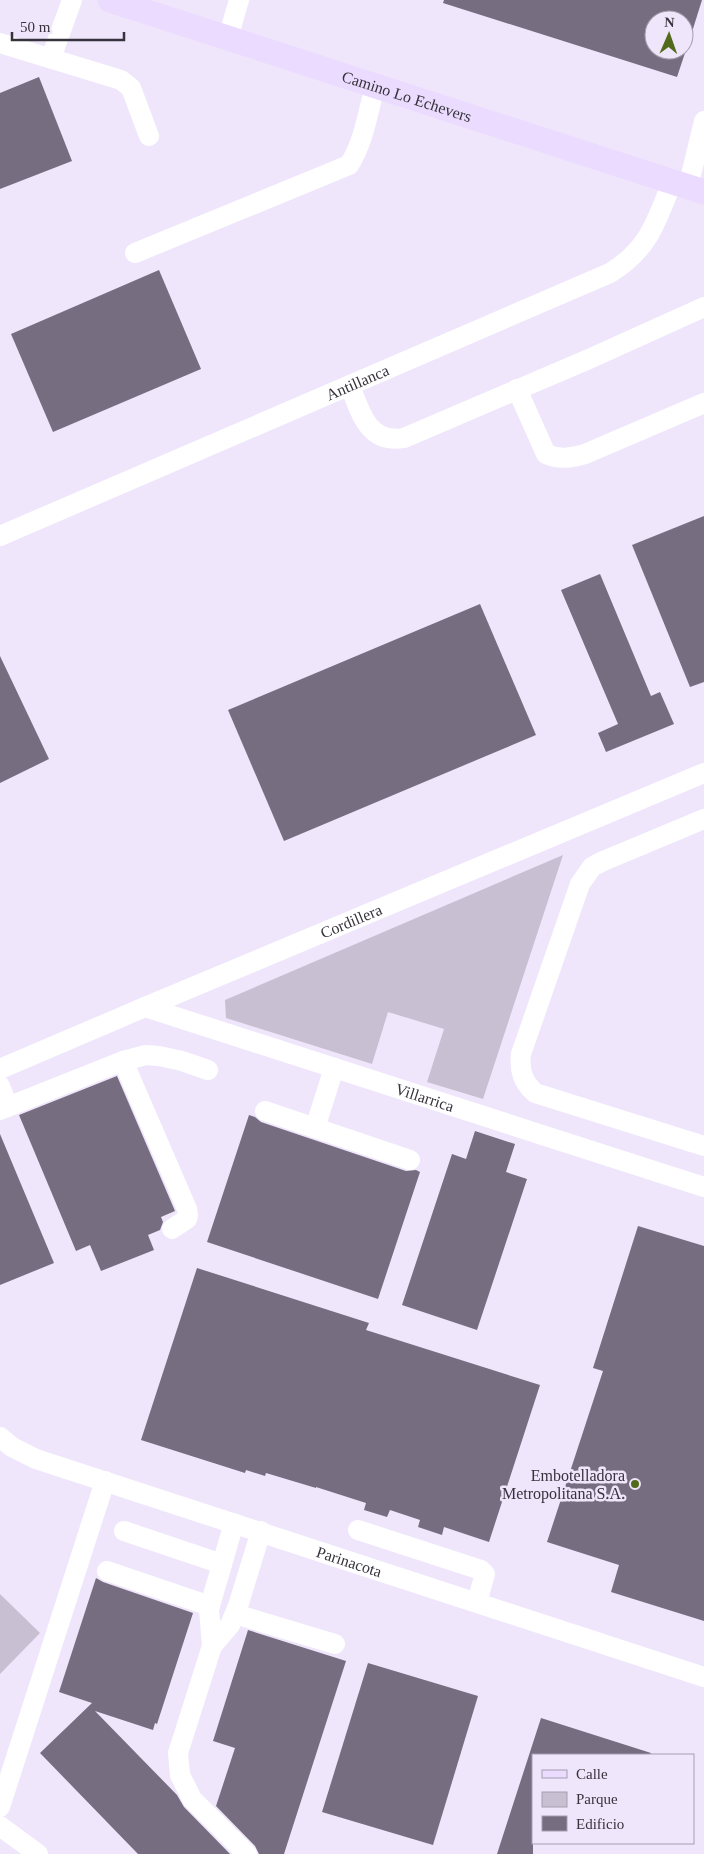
<svg xmlns="http://www.w3.org/2000/svg" width="704" height="1854" font-family="Georgia,serif">
	<rect width="100%" height="100%" fill="#efe6fc"/>
	<g fill="#c8c0d2">
		<polygon points="563,855 483,1099 427,1082 444,1029 388,1012 372,1064 226,1018 225,1000"/>
		<polygon points="0,1594 40,1633 0,1674"/>
	</g>
	<g fill="#766d80">
		<polygon points="444,0 702,0 687,48 684,48 684,20 654,20 654,50 686,50 677,77 443,3"/>
		<polygon points="39,77 72,161 0,189 0,93"/>
		<polygon points="159,270 201,369 53,432 11,334"/>
		<polygon points="704,516 704,682 690,687 632,545"/>
		<polygon points="600,574 651,696 660,692 674,724 606,752 598,733 618,724 561,590"/>
		<polygon points="480,604 536,735 284,841 228,710"/>
		<polygon points="0,656 49,759 0,783"/>
		<polygon points="117,1076 175,1211 161,1217 163,1222 160,1230 148,1235 154,1250 101,1271 90,1245 76,1251 19,1115"/>
		<polygon points="249,1115 255,1117 261,1122 406,1171 416,1170 420,1172 378,1299 207,1242"/>
		<polygon points="475,1131 515,1144 506,1172 527,1179 477,1330 402,1305 452,1154 466,1159"/>
		<polygon points="0,1134 54,1263 0,1285"/>
		<polygon points="638,1226 704,1246 704,1621 611,1592 619,1565 547,1542 603,1371 593,1368"/>
		<polygon points="197,1268 369,1323 366,1330 540,1385 489,1542 444,1527 442,1535 418,1527 420,1520 390,1510 387,1517 364,1510 366,1503 316,1487 316,1488 266,1473 265,1476 246,1470 245,1473 141,1440"/>
		<polygon points="96,1578 103,1582 193,1613 157,1724 155,1723 153,1730 95,1711 177,1795 184,1807 230,1854 138,1854 40,1753 92,1703 59,1692"/>
		<polygon points="248,1630 346,1661 284,1854 259,1854 255,1846 216,1806 235,1748 213,1741"/>
		<polygon points="368,1663 478,1696 433,1845 322,1812"/>
		<polygon points="541,1718 651,1753 650,1755 533,1755 533,1854 497,1854"/>
	</g>
	<g fill="none" stroke-linecap="round" stroke-linejoin="round">
		<g stroke="#fff" stroke-width="20">
			<polyline points="228,38 239,0"/>
			<polyline points="0,43 121,80 131,88 149,136"/>
			<polyline points="51,58 72,0"/>
			<polyline points="688,187 704,121"/>
			<path d="M135,253L349,165C364,142 368,112 375,86"/>
			<path d="M350,385C360,412 368,444 404,438L589,359L704,307"/>
			<path d="M517,389L546,454C560,460 570,458 585,454L704,403"/>
			<path id="s1" d="M0,536L610,273C649,249 656,222 672,182"/>
			<path d="M704,819L601,862L592,867L580,884L521,1054C519,1071 523,1082 535,1093L704,1146"/>
			<path id="s2" d="M145,1007L704,1187"/>
			<polyline points="123,1061 187,1209 188,1215 187,1219 172,1229"/>
			<path id="s3" d="M0,1069L145,1007L704,773"/>
			<polyline points="0,1086 8,1107"/>
			<polyline points="0,1110 123,1061 146,1055 159,1056 182,1061 208,1070"/>
			<polyline points="265,1111 410,1160"/>
			<polyline points="315,1128 334,1068"/>
			<path id="s4" d="M0,1437L12,1447L36,1459L704,1677"/>
			<polyline points="358,1530 481,1570 485,1574 477,1602"/>
			<polyline points="124,1531 222,1564"/>
			<polyline points="107,1571 210,1606"/>
			<polyline points="235,1614 335,1644"/>
			<polyline points="212,1646 209,1609 234,1523"/>
			<polyline points="0,1807 105,1481"/>
			<polyline points="0,1826 38,1854"/>
			<polyline points="247,1854 192,1799 180,1775 178,1753 212,1646 230,1625 238,1606 261,1531"/>
		</g>
		<path stroke="#ebdcff" stroke-width="25" id="s5" d="M110,0L704,192"/>
	</g>
	<circle fill="#526a1b" stroke="#efe6fc" stroke-width="2" cx="635" cy="1484" r="5"/>
	<g text-anchor="middle" dominant-baseline="central" stroke-width="5" stroke-linejoin="round" paint-order="stroke">
		<g font-size="16" fill="#37333c" stroke="#efe6fc">
			<text stroke="none"><textPath href="#s5" startOffset="312">Camino Lo Echevers</textPath></text>
			<text stroke="none"><textPath href="#s1" startOffset="389">Antillanca</textPath></text>
			<text stroke="none"><textPath href="#s3" startOffset="381">Cordillera</textPath></text>
			<text stroke="none"><textPath href="#s2" startOffset="294">Villarrica</textPath></text>
			<text stroke="none"><textPath href="#s4" startOffset="372">Parinacota</textPath></text>
		</g>
		<g font-size="16" fill="#37333c" stroke="#efe6fc" text-anchor="end">
			<text x="625" y="1475">Embotelladora<tspan x="625" dy="18">Metropolitana S.A.</tspan></text>
		</g>
	</g>
	<rect x="532" y="1754" width="162" height="90" fill="#efe6fc" stroke="#a59eaf"/>
	<rect x="542" y="1770" width="25" height="8" fill="#ebdcff" stroke="#a59eaf"/>
	<text x="576" y="1779" font-size="15" fill="#37333c">Calle</text>
	<rect x="542" y="1792" width="25" height="15" fill="#c8c0d2" stroke="#a59eaf"/>
	<text x="576" y="1804" font-size="15" fill="#37333c">Parque</text>
	<rect x="542" y="1816" width="25" height="15" fill="#766d80" stroke="#a59eaf"/>
	<text x="576" y="1829" font-size="15" fill="#37333c">Edificio</text>
	<g transform="translate(669 35) rotate(2)"><circle r="24" fill="#efe6fc" stroke="#a59eaf"/>
	<path d="M0-4L9 19L0 12L-9 19Z" fill="#526a1b"/>
	<text y="-8" font-size="14" font-weight="bold" text-anchor="middle" fill="#37333c">N</text>
	</g>
	<path d="M12 32v8h112v-8" fill="none" stroke="#37333c" stroke-width="2.5"/>
	<text x="20" y="32" font-size="15" fill="#37333c" stroke="#efe6fc" stroke-width="4" paint-order="stroke">50 m</text>
</svg>
